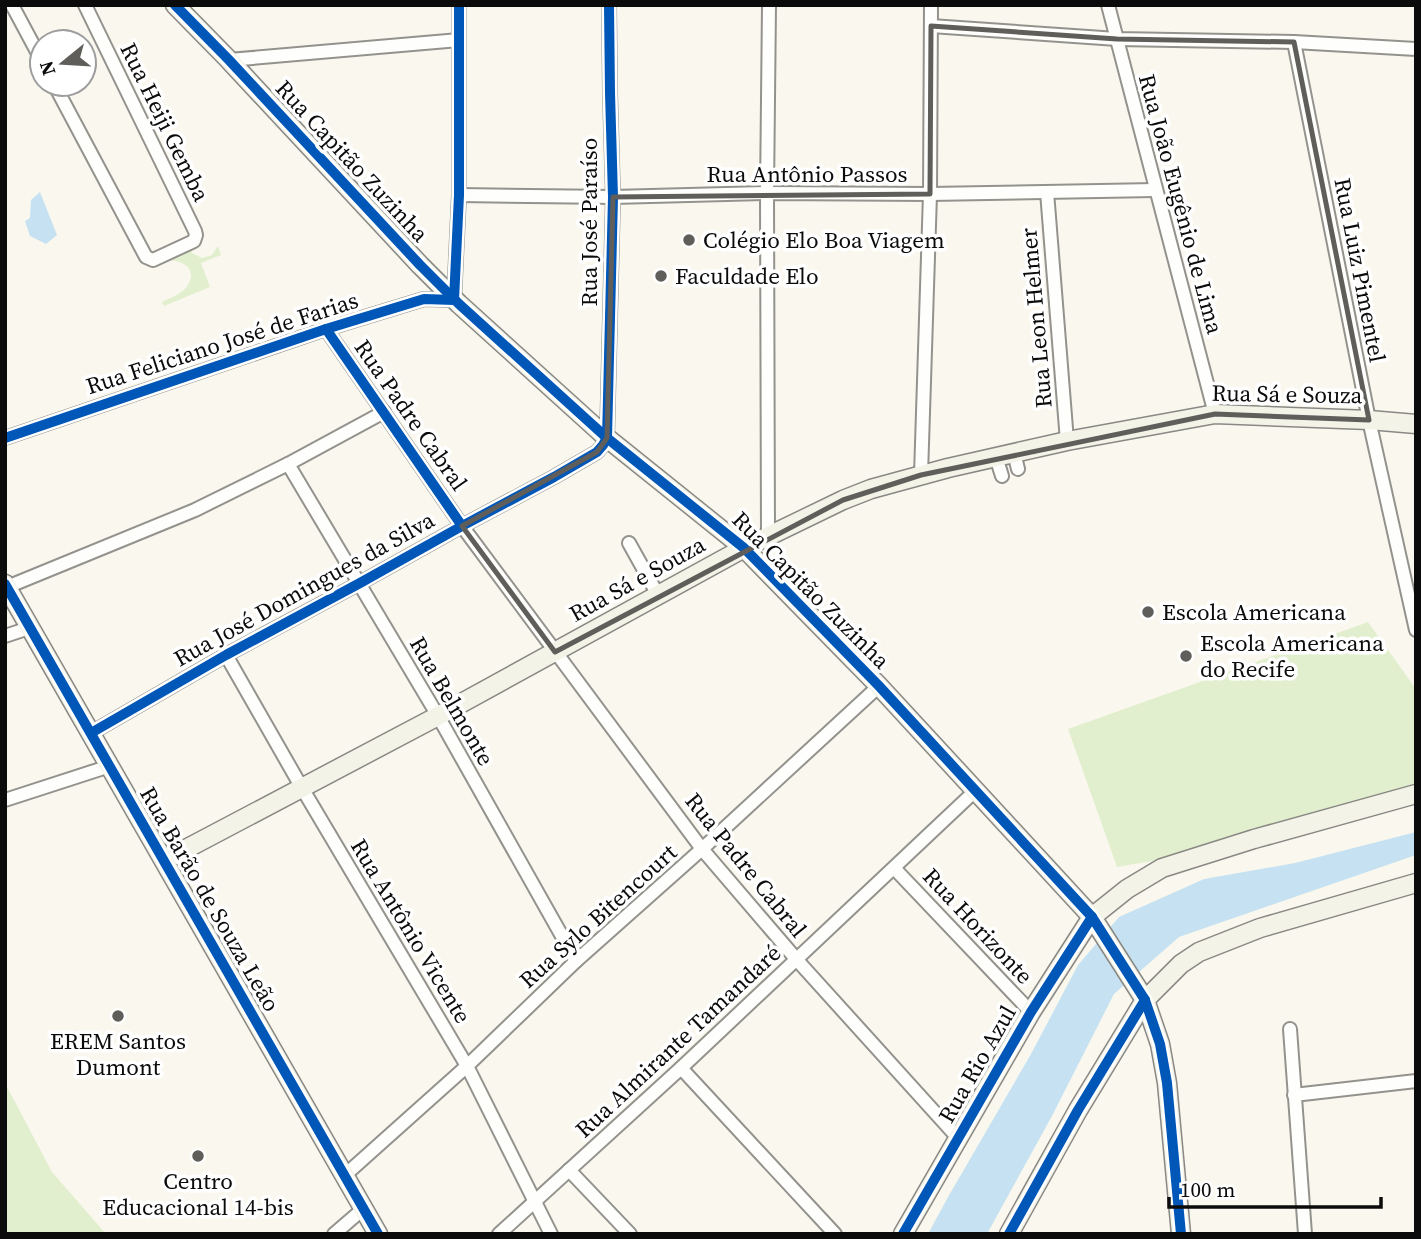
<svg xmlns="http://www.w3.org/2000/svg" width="1421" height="1239" font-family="'Source Serif 4',serif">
	<rect width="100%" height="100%" fill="#faf8ee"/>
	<g fill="#e2efcf">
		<path d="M190,246L192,253L202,258L212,255L218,246L221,255L201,263L210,287L164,306L162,302C174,296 189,292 191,276C191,272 190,269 187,266C179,260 163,259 154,257Z"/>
		<polygon points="1368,622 1416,689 1416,801 1292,837 1117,867 1068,729"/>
		<polygon points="5,1083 52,1172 106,1234 5,1234"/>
	</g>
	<g fill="#c6e2f2">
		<polygon points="40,192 57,235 46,244 30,236 25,221 30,218 31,200"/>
		<polygon points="1416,832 1416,855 1179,937 1114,994 1052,1116 987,1234 928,1234 948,1197 1031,1054 1078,965 1119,917 1204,879 1295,863"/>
	</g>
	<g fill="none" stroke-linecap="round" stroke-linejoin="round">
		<defs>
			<g id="street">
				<polyline points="12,5 42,61"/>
				<polyline points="1108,5 1215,414"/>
				<polyline points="931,26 1117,39 1294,42 1416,49"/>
				<polyline points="1294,42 1369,420 1416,630"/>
				<polyline points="229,60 459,40"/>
				<polyline points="54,84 146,257 153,260 194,241 196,235 195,231 85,5"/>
				<polyline points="1047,192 1067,441"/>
				<polyline points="459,195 613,197 767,193 930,194 1155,190"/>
				<polyline points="326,329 462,526 702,849 797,960 958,1138"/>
				<polyline points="5,438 326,329 424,299 454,300 459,195 459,5"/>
				<polyline points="1014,453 1018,469"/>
				<polyline points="996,457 1002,476"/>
				<polyline points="288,464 438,716 576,961"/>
				<polyline points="921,475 930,194 931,5"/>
				<polyline points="768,537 767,193 769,5"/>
				<polyline points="629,543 658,595"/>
				<polyline points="7,587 195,510 288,464 384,412"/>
				<polyline points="5,636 29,628"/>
				<polyline points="226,655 302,788 467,1066 551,1234"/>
				<polyline points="91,733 226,655 360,583 462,526 554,477 597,452 603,445 607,438 613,197 610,93 609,5"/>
				<polyline points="5,800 110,766"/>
				<polyline points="894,868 1031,1012"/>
				<polyline points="1290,1029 1305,1234"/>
				<polyline points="681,1068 835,1234"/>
				<polyline points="1294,1095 1416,1081"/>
				<polyline points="569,1170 630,1234"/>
				<polyline points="344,1176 467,1066 576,961 702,849 879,686"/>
				<polyline points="334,1234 363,1209"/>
				<polyline points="499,1234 681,1068 975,791"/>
			</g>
			<g id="secondary">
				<polyline points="175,5 229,60 420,265 459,304 607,438 744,548 879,686 1092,917 1145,1000 1160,1044 1167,1083 1181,1234"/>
				<polyline points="5,584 378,1234"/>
				<polyline points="165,860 438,716 744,548 843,500 871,489 948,468 1067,441 1215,414 1369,420 1416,424"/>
				<polyline points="903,1234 1031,1012 1092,917 1127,889 1162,868 1254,839 1416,794"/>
				<polyline points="1009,1234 1078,1110 1145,1000 1181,964 1199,952 1260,928 1416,883"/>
			</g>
		</defs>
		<use href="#street" stroke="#93928d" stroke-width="16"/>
		<use href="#secondary" stroke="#898884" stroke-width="21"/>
		<use href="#street" stroke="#fefefc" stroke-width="12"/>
		<use href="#secondary" stroke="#f4f3e8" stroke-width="18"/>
		<defs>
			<g id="cycleway">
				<polyline points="175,5 229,60 420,265 459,304 607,438 744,548 879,686 1092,917 1145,1000 1160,1044 1167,1083 1181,1234"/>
				<polyline points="326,329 462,526"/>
				<polyline points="5,438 326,329 424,299 454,300 459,195 459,5"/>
				<polyline points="5,584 378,1234"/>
				<polyline points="91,733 226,655 360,583 462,526 554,477 597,452 603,445 607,438 613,197 610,93 609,5"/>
				<polyline points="903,1234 1031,1012 1092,917"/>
				<polyline points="1009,1234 1078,1110 1145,1000"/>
			</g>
		</defs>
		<use href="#cycleway" stroke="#fff" stroke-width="15"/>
		<use href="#cycleway" stroke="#0057b8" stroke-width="10"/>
	</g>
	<path fill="none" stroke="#5f5e5a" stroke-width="5" stroke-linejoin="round" d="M931,26L1117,39L1294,42L1369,420L1215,414L921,475L843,500L555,652L462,526L597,452L607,438L613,197L930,194Z"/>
	<g fill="#5f5e5a" stroke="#fff" stroke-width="2.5">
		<circle cx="689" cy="240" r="7"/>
		<circle cx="661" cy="276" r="7"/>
		<circle cx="1148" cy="612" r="7"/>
		<circle cx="1186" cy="656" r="7"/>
		<circle cx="118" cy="1016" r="7"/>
		<circle cx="198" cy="1156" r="7"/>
	</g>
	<g text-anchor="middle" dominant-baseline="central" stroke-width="7" stroke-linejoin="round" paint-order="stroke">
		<g font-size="23" fill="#0b0b0b" stroke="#fff">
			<text transform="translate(165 122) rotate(64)">Rua Heiji Gemba</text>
			<text transform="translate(352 161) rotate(47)">Rua Capitão Zuzinha</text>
			<text x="807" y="174">Rua Antônio Passos</text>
			<text transform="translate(1181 204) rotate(75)">Rua João Eugênio de Lima</text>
			<text transform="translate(589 222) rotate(-90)">Rua José Paraíso</text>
			<text transform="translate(1360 270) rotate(79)">Rua Luiz Pimentel</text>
			<text transform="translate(1036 318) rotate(-95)">Rua Leon Helmer</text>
			<text transform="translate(222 343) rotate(-18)">Rua Feliciano José de Farias</text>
			<text transform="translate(1287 394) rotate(1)">Rua Sá e Souza</text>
			<text transform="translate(411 415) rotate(55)">Rua Padre Cabral</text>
			<text transform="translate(637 579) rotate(-29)">Rua Sá e Souza</text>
			<text transform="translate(304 589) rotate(-29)">Rua José Domingues da Silva</text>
			<text transform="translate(811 590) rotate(45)">Rua Capitão Zuzinha</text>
			<text transform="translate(452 701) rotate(60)">Rua Belmonte</text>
			<text transform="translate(746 865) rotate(51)">Rua Padre Cabral</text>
			<text transform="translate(210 899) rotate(60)">Rua Barão de Souza Leão</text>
			<text transform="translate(598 916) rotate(-42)">Rua Sylo Bitencourt</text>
			<text transform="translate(978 926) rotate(47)">Rua Horizonte</text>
			<text transform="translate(411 931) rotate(59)">Rua Antônio Vicente</text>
			<text transform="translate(678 1041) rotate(-43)">Rua Almirante Tamandaré</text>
			<text transform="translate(977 1064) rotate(-60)">Rua Rio Azul</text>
		</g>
		<g font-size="23" fill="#0b0b0b" stroke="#fff" text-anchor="start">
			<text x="703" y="240">Colégio Elo Boa Viagem</text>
			<text x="675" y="276">Faculdade Elo</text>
			<text x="1162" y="612">Escola Americana</text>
			<text x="1200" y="643">Escola Americana<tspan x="1200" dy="26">do Recife</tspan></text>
			<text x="118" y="1041" text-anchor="middle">EREM Santos<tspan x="118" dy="26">Dumont</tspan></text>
			<text x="198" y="1181" text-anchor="middle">Centro<tspan x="198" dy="26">Educacional 14-bis</tspan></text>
		</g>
	</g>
	<rect width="1421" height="1239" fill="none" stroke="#0b0b0b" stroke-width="14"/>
	<g transform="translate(63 63) rotate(252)"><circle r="33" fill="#ffffff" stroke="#9d9d9d" stroke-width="2"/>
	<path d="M0-5L12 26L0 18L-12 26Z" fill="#5f5e5a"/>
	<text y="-10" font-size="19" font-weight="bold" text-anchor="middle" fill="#0b0b0b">N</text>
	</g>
	<path d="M1169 1197v10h212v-10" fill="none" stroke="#0b0b0b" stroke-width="3.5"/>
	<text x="1180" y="1197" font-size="21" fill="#0b0b0b" stroke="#ffffff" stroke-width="5" paint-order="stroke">100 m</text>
</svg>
